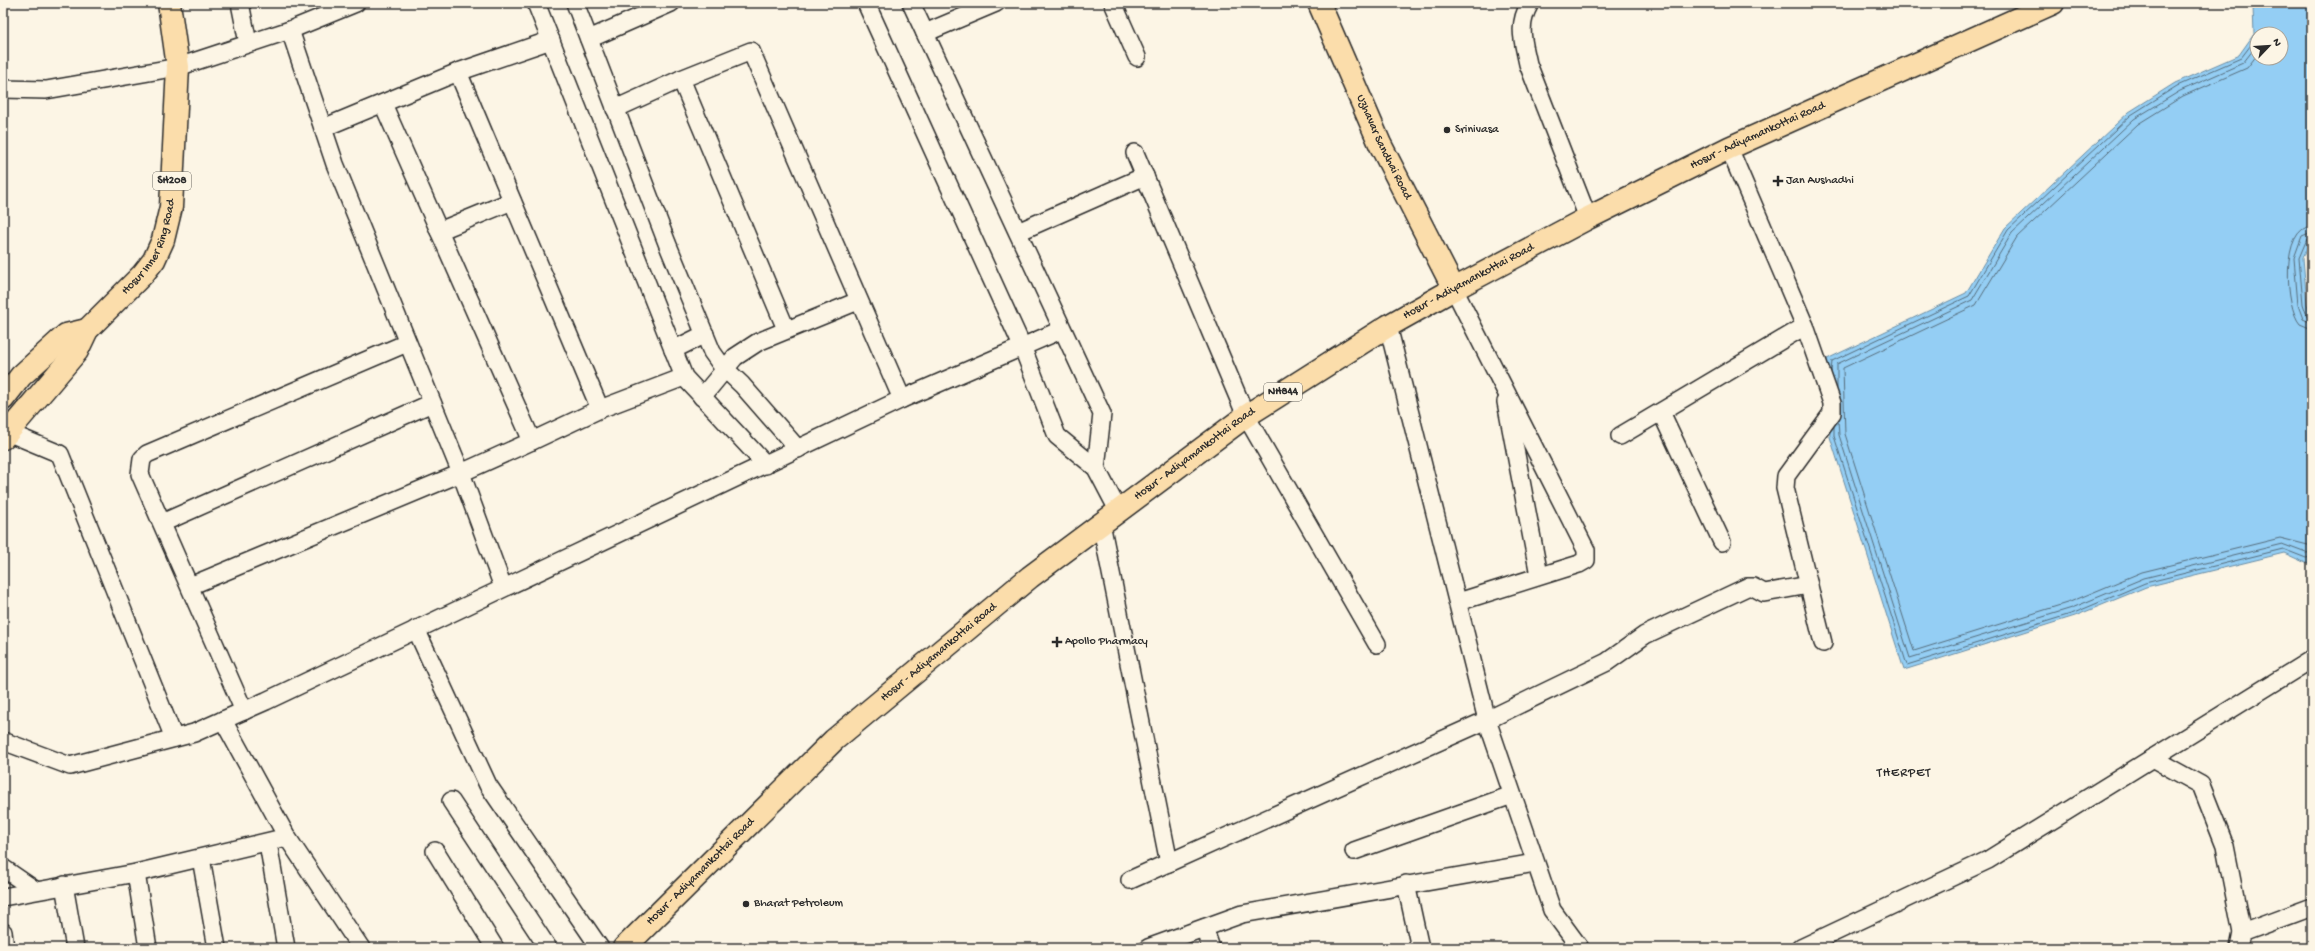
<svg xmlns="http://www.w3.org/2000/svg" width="2315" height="951" font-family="'Gochi Hand',sans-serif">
	<rect width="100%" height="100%" fill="#fcf5e5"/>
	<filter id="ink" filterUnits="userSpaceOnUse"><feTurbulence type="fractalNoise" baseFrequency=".025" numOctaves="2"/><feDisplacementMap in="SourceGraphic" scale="8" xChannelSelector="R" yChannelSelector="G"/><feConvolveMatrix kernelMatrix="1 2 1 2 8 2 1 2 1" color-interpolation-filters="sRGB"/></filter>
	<g filter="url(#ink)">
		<path fill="#94cef4" stroke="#6a8da4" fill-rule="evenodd" d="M2256,3H2312V237L2303,258L2307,304L2312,318V560L2308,564L2284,553L2146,587L2075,616L1904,670L1830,437L1827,359L1966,293L2005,228L2129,112L2175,83L2239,55L2254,34L2253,7ZM2257,34H2281V58H2257Z"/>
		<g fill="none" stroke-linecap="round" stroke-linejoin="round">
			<g stroke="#556c7b" stroke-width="1">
				<polyline points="2257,55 2247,68 2183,96 2138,124 2017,237 1976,305 1843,368 1845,434 1914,651 2070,602 2142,572 2280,538 2312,546"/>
				<path d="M2312,226C2280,227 2285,307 2300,324L2312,329"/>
				<polyline points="2312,232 2302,236 2294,258 2298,305 2303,319 2312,323"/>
				<polyline points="2312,237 2307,239 2299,258 2303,304 2307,316 2312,318"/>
				<polyline points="1831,372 1832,361 1969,296 2008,230 2131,115 2177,86 2241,58 2257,37"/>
				<polyline points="1837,388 1837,364 1972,300 2012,233 2134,119 2180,91 2243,63 2257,45"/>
				<polyline points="1838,420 1839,435 1910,658 2072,608 2144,578 2282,544 2306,553 2312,552"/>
				<polyline points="1834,427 1834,436 1907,665 2074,613 2145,583 2283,549 2306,558 2312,557"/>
			</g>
			<defs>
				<g id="minor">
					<polyline points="240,3 248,43"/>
					<polyline points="536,3 684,377 766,465"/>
					<polyline points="575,3 667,243 712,352 722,366 742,385 798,449"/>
					<polyline points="866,3 1022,346 1057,436 1096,468 1118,510"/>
					<polyline points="911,3 1102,414 1096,468"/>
					<polyline points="1113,3 1137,57"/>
					<path d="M1530,3C1517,26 1523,40 1528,64L1588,218"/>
					<polyline points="290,30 335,164 461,473 503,587"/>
					<polyline points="925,33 996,3"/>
					<polyline points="589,39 671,3"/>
					<polyline points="458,72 600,409"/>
					<polyline points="681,79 751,51 902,399"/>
					<polyline points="3,89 46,90 178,67 290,30 356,3"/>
					<polyline points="383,104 532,441 600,409 684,377"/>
					<polyline points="615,109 681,79 786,329"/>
					<polyline points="323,128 458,72 551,40"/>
					<polyline points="1729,148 1805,326 1832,403 1832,413 1786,476 1785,488 1823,643"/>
					<polyline points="1135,153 1246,416 1377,644"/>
					<polyline points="439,231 512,201"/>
					<polyline points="1018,232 1145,176"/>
					<polyline points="1454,289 1586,550 1586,560 1579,564 1458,602"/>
					<polyline points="1388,326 1487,720 1552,910 1580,948"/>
					<polyline points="673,350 705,334"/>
					<polyline points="702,397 735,357 758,342 858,301"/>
					<polyline points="1506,402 1539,575"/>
					<polyline points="1661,412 1722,542"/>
					<polyline points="7,432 60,454 174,738"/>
					<polyline points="1620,436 1805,326"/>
					<polyline points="162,523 432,403"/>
					<polyline points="1101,523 1169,863"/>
					<polyline points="190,586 461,473 532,441"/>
					<polyline points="416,629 488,785 600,948"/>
					<polyline points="244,711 140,474 142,459 147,454 407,343"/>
					<polyline points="223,720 287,837 361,948"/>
					<polyline points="3,741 70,766 194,733 266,701 902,399 1061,330"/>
					<polyline points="2152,758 2201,785 2225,846 2242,933 2239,948"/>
					<polyline points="451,801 548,948"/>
					<polyline points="268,843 286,948"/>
					<polyline points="435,851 495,948"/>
					<polyline points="1354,851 1512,795"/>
					<polyline points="201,858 217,948"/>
					<polyline points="3,868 35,890"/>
					<polyline points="136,873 148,948"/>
					<polyline points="1130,880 1487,720 1607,662 1645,635 1747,587 1753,587 1764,593 1809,585"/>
					<polyline points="1406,884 1420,948"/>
					<polyline points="64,885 75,948"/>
					<polyline points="3,897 136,873 287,837"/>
					<polyline points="1204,928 1211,948"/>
					<polyline points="3,932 5,948"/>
					<polyline points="2242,933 2312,907"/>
					<polyline points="1148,948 1242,914 1535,863"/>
					<polyline points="1801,948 1988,860 2312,659"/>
				</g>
				<g id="major">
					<path id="s1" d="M1319,3L1380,144L1454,289"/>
					<polyline points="3,399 21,376 66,335 87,330"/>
					<path id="s2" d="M3,438L77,351L87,330L143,274L154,260L163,240L171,207L178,67L169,3"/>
				</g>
				<g id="highway">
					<path id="s3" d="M624,948L834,740L1030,577L1246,416L1388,326L1454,289L1588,218L1729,148L2053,3"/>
				</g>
			</defs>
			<use href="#minor" stroke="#2b2b2b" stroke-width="20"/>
			<use href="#major" stroke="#2b2b2b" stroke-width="25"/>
			<use href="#highway" stroke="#2b2b2b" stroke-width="25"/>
			<use href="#minor" stroke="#fcf5e5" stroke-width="17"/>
			<use href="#major" stroke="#fbddab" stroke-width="22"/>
			<use href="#highway" stroke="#fbddab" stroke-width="22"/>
		</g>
	</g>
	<g fill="#2b2b2b" stroke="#fcf5e5" stroke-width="1.5">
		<circle cx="1447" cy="130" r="4"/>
		<path d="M1776 175h4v4h4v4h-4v4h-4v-4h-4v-4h4z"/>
		<path d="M1055 636h4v4h4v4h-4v4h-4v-4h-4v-4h4z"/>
		<circle cx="746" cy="904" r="4"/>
	</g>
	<g text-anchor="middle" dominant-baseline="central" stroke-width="3.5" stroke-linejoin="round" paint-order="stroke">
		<g fill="#fcf5e5" stroke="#6a6863" stroke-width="1">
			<rect x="153" y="172" width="38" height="18" rx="3"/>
			<rect x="1264" y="383" width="38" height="18" rx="3"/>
		</g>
		<g font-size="11" font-weight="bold" fill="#2b2b2b">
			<text x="172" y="181">SH208</text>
			<text x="1283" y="392">NH844</text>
		</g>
		<g font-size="12" fill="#2b2b2b" stroke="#fcf5e5" text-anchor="start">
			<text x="1455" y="130">Srinivasa</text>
			<text x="1786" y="181">Jan Aushadhi</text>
			<text x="1065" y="642">Apollo Pharmacy</text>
			<text x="754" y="904">Bharat Petroleum</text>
		</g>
		<g font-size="12" fill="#2b2b2b" stroke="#fcf5e5">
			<text stroke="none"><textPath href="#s3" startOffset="1404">Hosur - Adiyamankottai Road</textPath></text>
			<text stroke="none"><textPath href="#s1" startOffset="158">Uzhavar Sandhai Road</textPath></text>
			<text stroke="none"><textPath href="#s2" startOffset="244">Hosur Inner Ring Road</textPath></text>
			<text stroke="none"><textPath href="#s3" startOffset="1080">Hosur - Adiyamankottai Road</textPath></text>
			<text stroke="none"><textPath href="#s3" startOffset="756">Hosur - Adiyamankottai Road</textPath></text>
			<text stroke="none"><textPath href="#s3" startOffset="432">Hosur - Adiyamankottai Road</textPath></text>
			<text stroke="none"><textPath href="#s3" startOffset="108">Hosur - Adiyamankottai Road</textPath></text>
		</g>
		<g font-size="13" letter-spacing="1" fill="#2b2b2b" stroke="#fcf5e5">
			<text x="1904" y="773">THERPET</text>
		</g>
	</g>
	<rect width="2315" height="951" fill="none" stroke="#fcf5e5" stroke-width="16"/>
	<rect x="8" y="8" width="2299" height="935" fill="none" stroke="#2b2b2b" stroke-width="1.5" filter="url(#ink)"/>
	<g transform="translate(2269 46) rotate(65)"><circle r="19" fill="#fcf5e5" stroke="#a8a49b"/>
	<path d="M0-3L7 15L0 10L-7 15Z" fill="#2b2b2b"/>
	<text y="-6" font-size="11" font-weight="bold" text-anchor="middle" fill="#2b2b2b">N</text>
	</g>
</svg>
